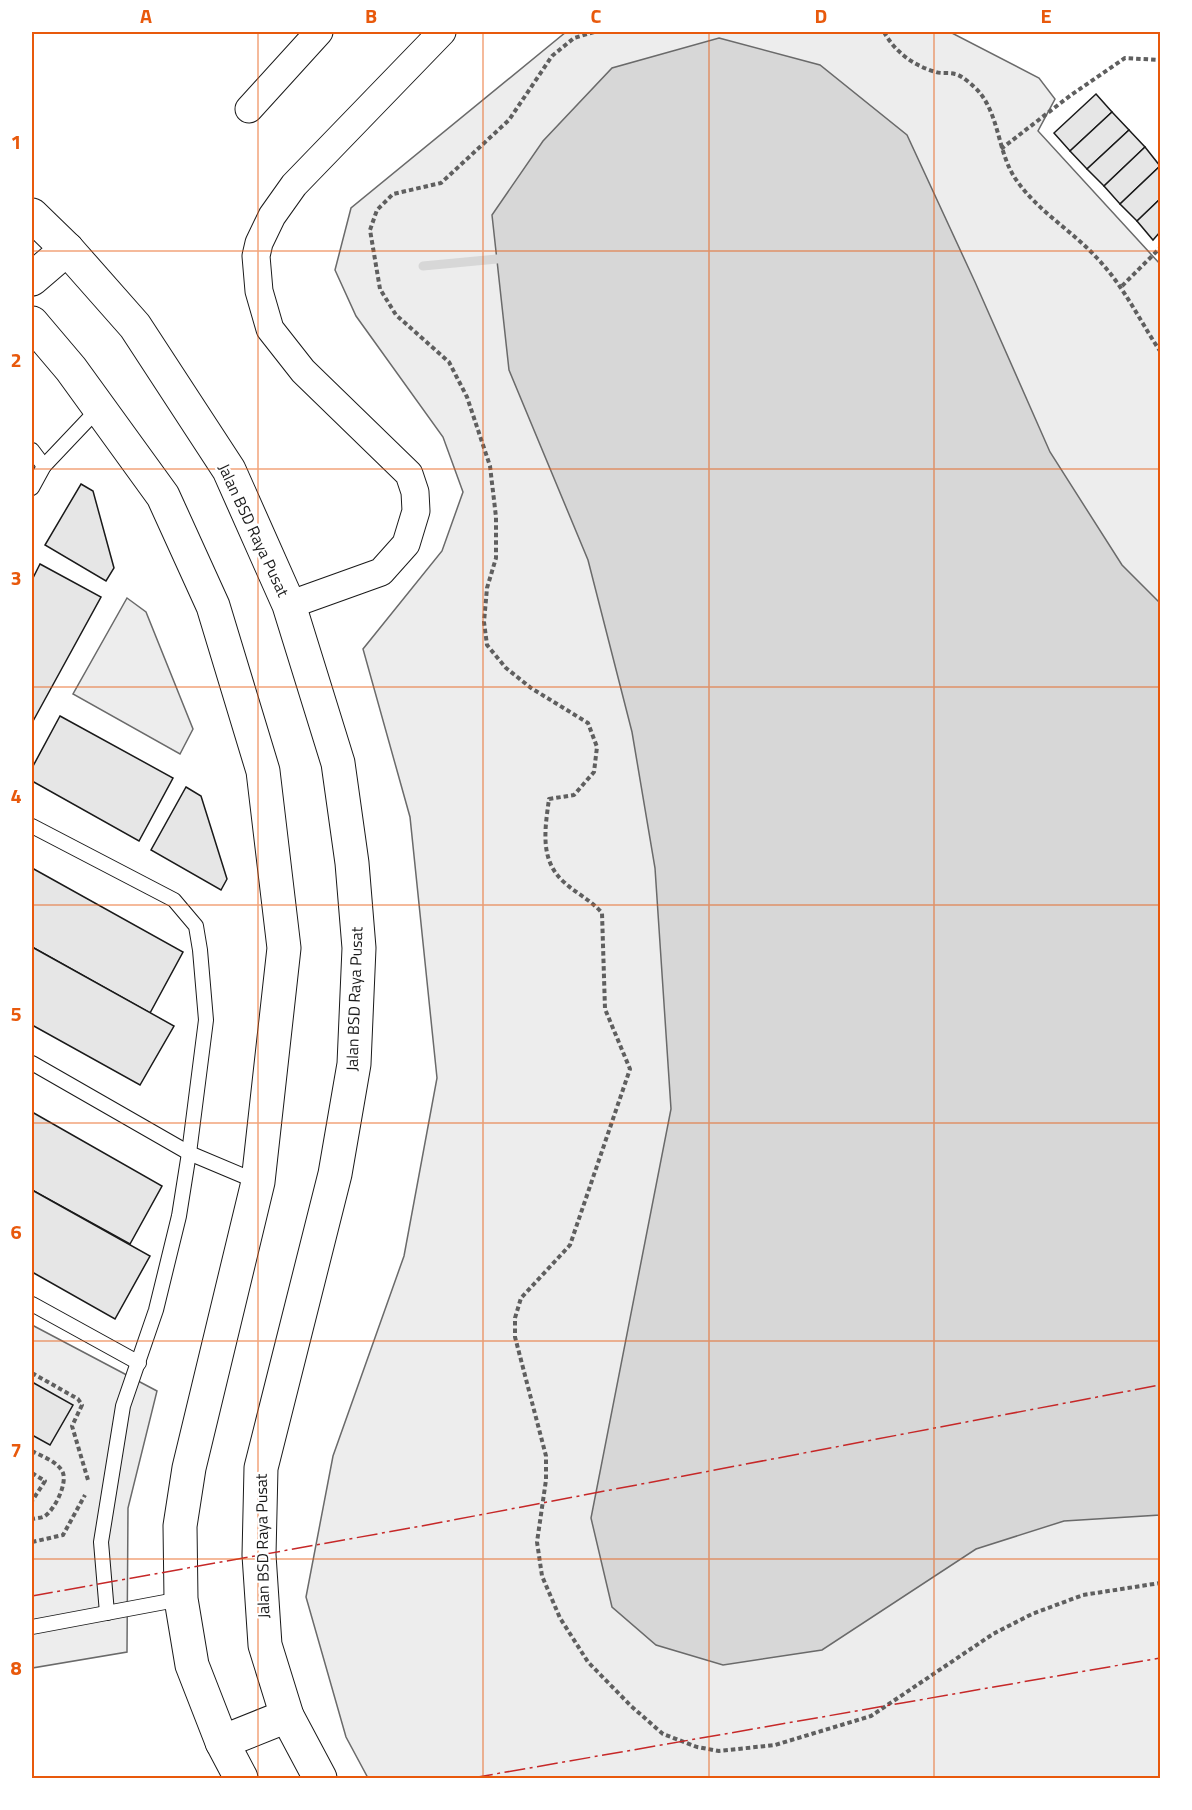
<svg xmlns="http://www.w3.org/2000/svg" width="1192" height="1810" font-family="'Titillium Web',sans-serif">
	<rect width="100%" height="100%" fill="#fff"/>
	<g fill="#ededed" stroke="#6a6a6a" stroke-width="1.5">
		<polygon points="566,32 950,32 1039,78 1055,99 1038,131 1160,264 1160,1778 368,1778 346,1737 306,1597 333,1456 404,1256 437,1078 410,817 363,649 442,551 463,492 443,437 356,316 335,270 351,208"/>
		<polygon points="127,598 146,612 193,729 180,754 73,694"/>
		<polygon points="32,1325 157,1391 128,1508 127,1652 32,1668"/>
	</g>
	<polygon fill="#d7d7d7" stroke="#6a6a6a" stroke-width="1.5" points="719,38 820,65 907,135 975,282 1050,452 1122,565 1160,603 1160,1515 1064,1521 976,1549 822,1650 723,1665 656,1645 612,1607 591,1518 671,1109 655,868 632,732 588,560 509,370 492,215 543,141 612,68"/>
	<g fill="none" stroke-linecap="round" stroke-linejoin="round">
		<polyline stroke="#d7d7d7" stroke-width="9" points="423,266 497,259"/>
	</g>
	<g fill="#e6e6e6" stroke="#1a1a1a" stroke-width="1.5">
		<polygon points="1096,94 1112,112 1070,151 1054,133"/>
		<polygon points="1112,112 1129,130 1087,169 1070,151"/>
		<polygon points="1129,130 1145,147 1104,186 1087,169"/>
		<polygon points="1145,147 1160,166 1120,204 1104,186"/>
		<polygon points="1160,166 1160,199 1137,221 1120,204"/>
		<polygon points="1160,199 1160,232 1153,240 1137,221"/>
		<polygon points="81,484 93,491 114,568 106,581 45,545"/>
		<polygon points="40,564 101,597 32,723 32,580"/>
		<polygon points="60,716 173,778 139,841 32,781 32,768"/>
		<polygon points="186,787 201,796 227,879 221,890 151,850"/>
		<polygon points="32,868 183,952 150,1013 32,947"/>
		<polygon points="32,947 174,1026 140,1085 32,1025"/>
		<polygon points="32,1112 162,1186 130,1244 32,1190"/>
		<polygon points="32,1190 150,1256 115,1319 32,1272"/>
		<polygon points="32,1382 73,1405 50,1445 32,1435"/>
	</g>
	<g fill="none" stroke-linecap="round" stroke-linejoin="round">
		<defs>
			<g id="service">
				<polyline points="32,450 44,466"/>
				<polyline points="32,488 44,466 99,408"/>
				<polyline points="32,826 174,900 196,926 200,950 206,1020 189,1153 179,1216 156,1310 123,1406 101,1542 107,1613"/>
				<polyline points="32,1063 189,1153 258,1182"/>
				<polyline points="32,1304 139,1363"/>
				<polyline points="32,1627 181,1599"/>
			</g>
			<g id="minor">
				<polyline points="249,109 319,32"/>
				<polyline points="289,605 381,572 406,544 416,511 415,492 409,474 303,371 270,329 259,291 256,256 259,243 272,216 294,185 442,32"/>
			</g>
			<g id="secondary">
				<polyline points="32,215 67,249 135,326 229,470 289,605 338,763 352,863 359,948 354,1064 335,1174 261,1468 259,1555 265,1645 287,1716 320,1778"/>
				<polyline points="32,279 67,249"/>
				<polyline points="32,323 71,369 163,496 213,606 263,771 284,948 258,1182 189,1468 180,1526 181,1599 192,1665 222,1742 241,1778"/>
				<polyline points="222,1742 287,1716"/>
			</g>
		</defs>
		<use href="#service" stroke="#1a1a1a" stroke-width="16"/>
		<use href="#minor" stroke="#1a1a1a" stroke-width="29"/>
		<use href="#secondary" stroke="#1a1a1a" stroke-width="35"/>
		<g stroke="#5f5f5f" stroke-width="4" stroke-dasharray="4.5 3" stroke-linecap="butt">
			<path d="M594,32L574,38L552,56L509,120L441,183L393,194L377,210L370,230L380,289L396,315L449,362L467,397L490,466L496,517V558L487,588L484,622L487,645L506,668L531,688L588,723L597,747L594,772L574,795L549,799C545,829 539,861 565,883C577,894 591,900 602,913L605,1009L630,1069L570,1245L521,1298L515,1318V1337L546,1456V1480L537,1542L542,1576L560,1618L588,1662L631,1706L663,1734L697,1747L719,1751L775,1745L871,1716L993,1634L1032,1614L1083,1595L1160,1583"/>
			<path d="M884,32C895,52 914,66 936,72C942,74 949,72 955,74C962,75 975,87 980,93C1000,118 998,155 1017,181C1038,211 1071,230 1096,257C1124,286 1138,318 1160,351"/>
			<polyline points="1001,149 1071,95 1125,58 1160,60"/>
			<polyline points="1122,286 1160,248"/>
			<polyline points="32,1373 78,1399 82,1405 72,1426 88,1480"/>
			<path d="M32,1451C41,1456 59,1462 63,1473C67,1484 55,1509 45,1516C42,1518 36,1518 32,1519"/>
			<polyline points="32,1473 45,1481 32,1501"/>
			<polyline points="32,1542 63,1535 85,1495"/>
		</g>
		<use href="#service" stroke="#fff" stroke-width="14"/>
		<use href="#minor" stroke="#fff" stroke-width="27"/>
		<use href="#secondary" stroke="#fff" stroke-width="33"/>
		<g stroke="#c62828" stroke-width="1.5" stroke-dasharray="21 4.5 3 4.5" stroke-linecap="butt">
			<polyline points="32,1596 427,1525 1160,1385"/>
			<polyline points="472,1778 1160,1658"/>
		</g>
	</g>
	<path fill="none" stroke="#e8590c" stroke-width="1.5" stroke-opacity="0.55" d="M258,32V1778M483,32V1778M709,32V1778M934,32V1778M32,251H1160M32,469H1160M32,687H1160M32,905H1160M32,1123H1160M32,1341H1160M32,1559H1160"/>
	<g text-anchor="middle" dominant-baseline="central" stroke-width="4.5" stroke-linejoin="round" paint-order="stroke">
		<g font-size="16" fill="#1a1a1a" stroke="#fff">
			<text transform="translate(254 530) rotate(65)">Jalan BSD Raya Pusat</text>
			<text transform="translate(354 999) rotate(-88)">Jalan BSD Raya Pusat</text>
			<text transform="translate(262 1546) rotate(-91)">Jalan BSD Raya Pusat</text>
		</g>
	</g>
	<rect width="1192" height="1810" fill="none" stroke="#ffffff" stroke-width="66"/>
	<rect x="33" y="33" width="1126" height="1744" fill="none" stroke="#e8590c" stroke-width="2"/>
	<g font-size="20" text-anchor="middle" font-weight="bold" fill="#e8590c">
		<text x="146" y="23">A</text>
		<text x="371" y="23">B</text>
		<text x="596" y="23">C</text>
		<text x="821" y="23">D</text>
		<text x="1046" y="23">E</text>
		<text x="16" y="149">1</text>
		<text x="16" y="367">2</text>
		<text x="16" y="585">3</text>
		<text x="16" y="803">4</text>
		<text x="16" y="1021">5</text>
		<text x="16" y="1239">6</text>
		<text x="16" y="1457">7</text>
		<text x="16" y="1675">8</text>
	</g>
</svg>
